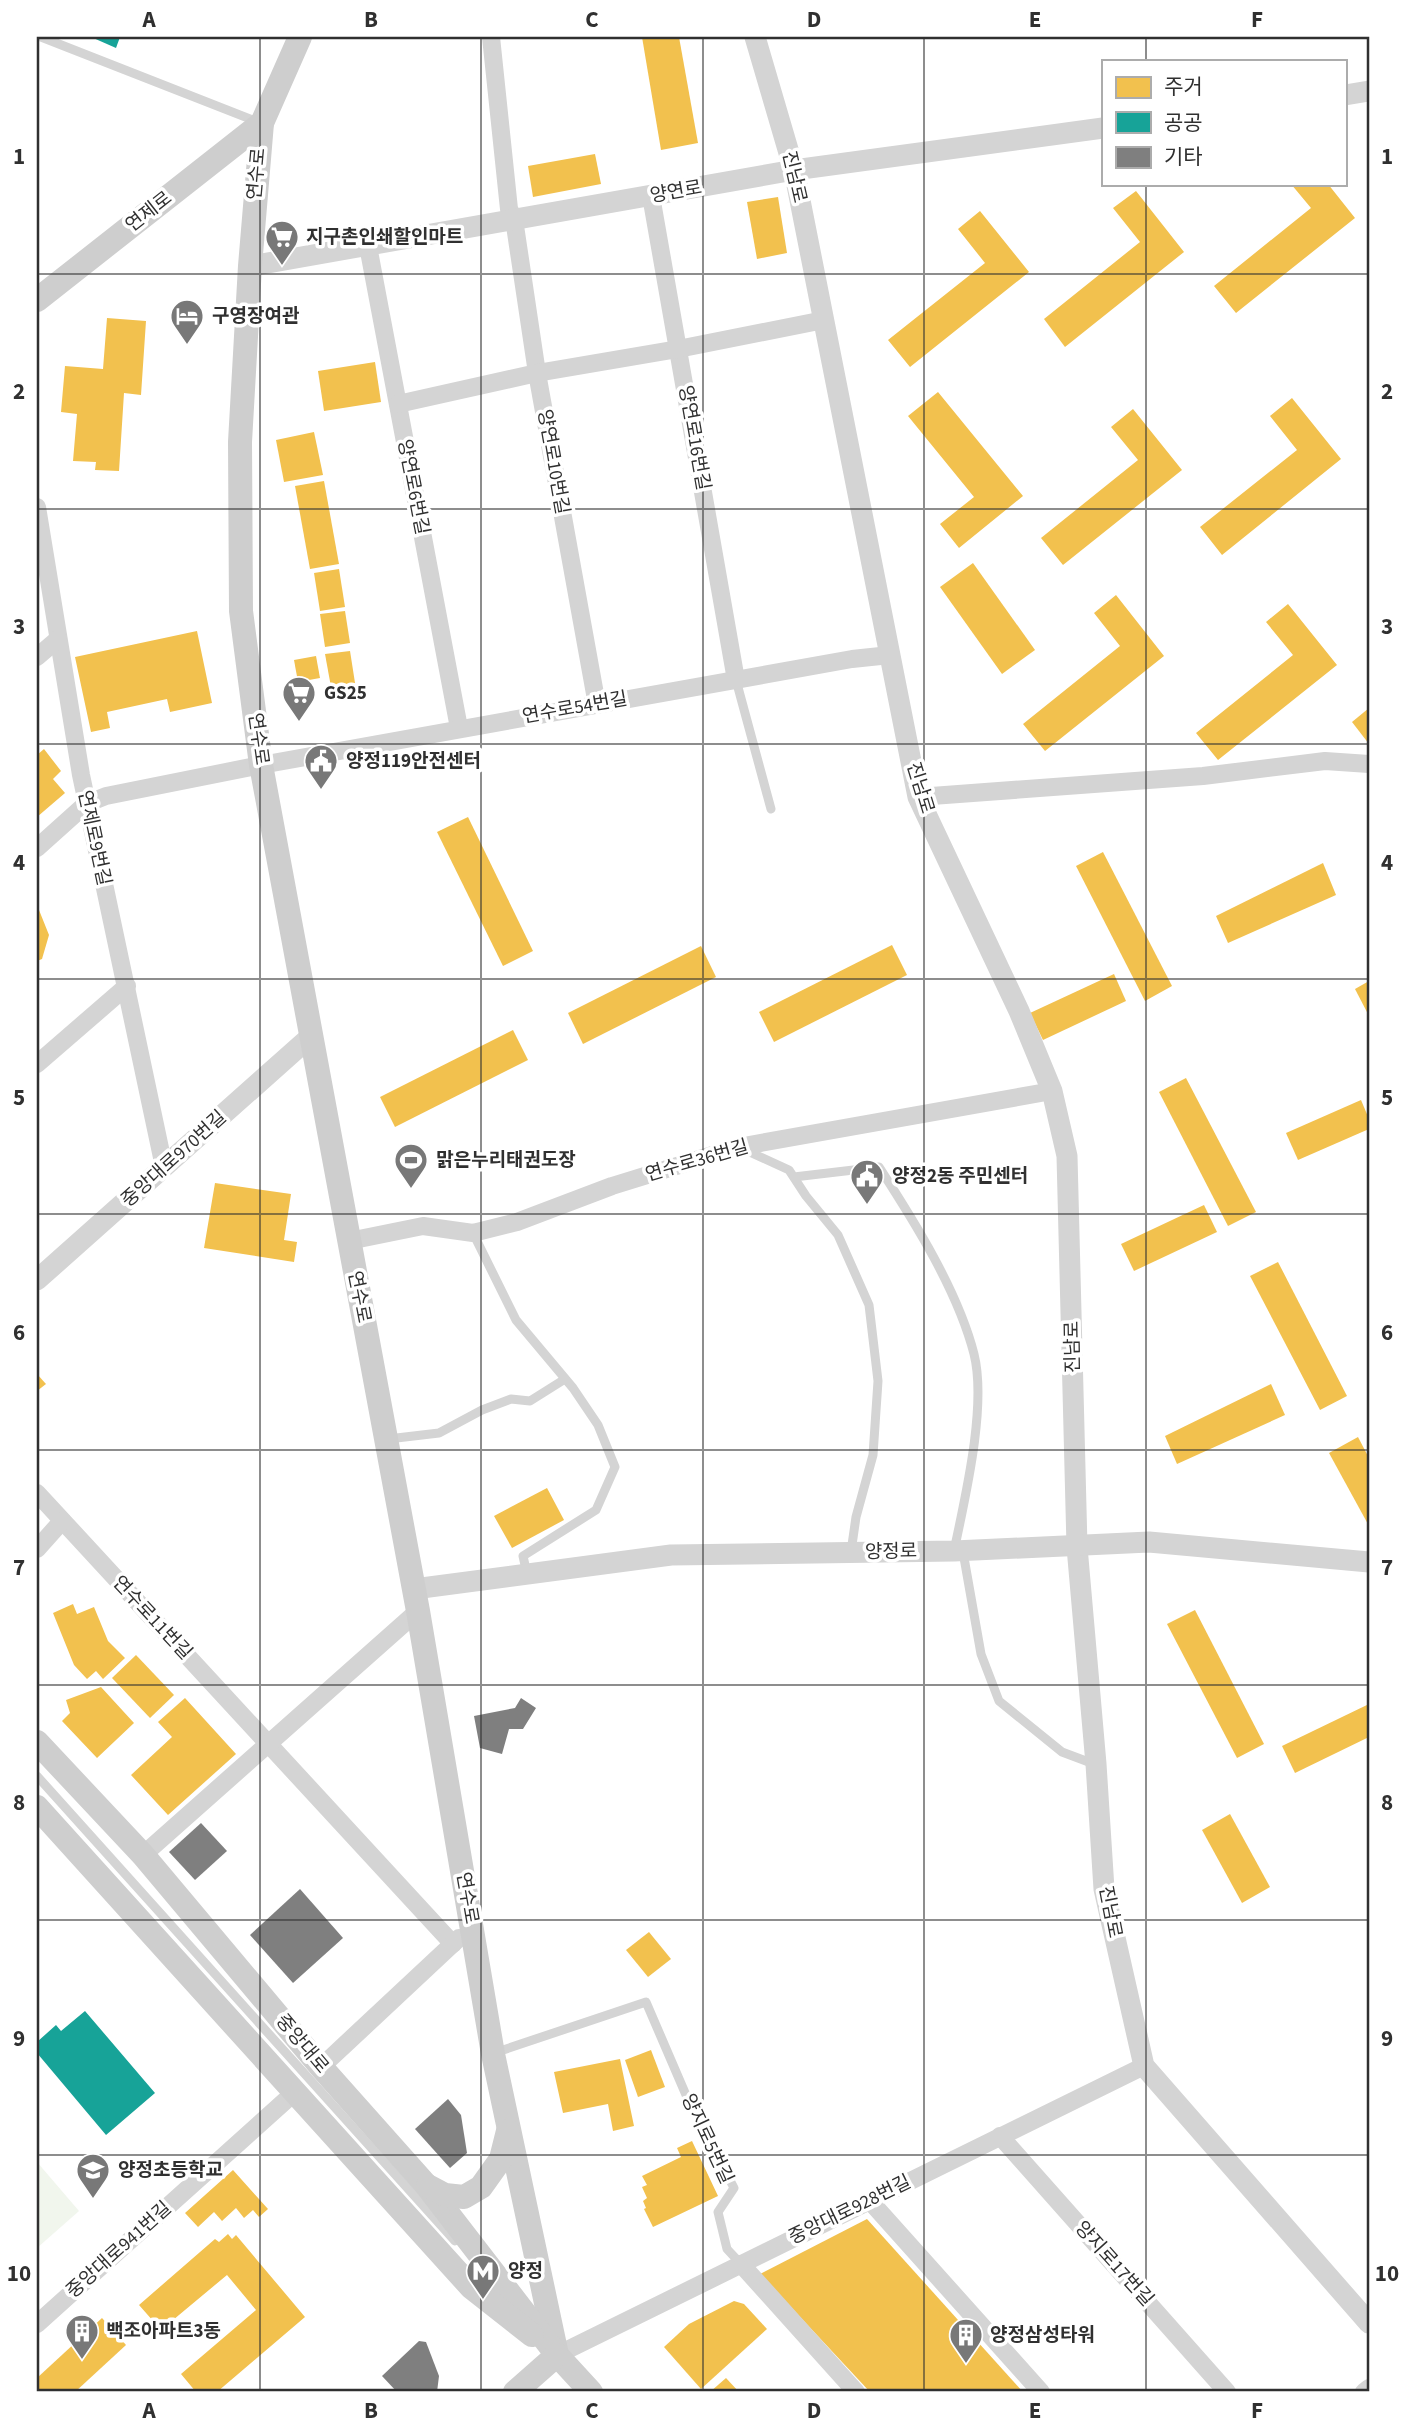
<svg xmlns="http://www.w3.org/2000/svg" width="1406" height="2429" font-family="'Source Sans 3','Noto Sans KR',sans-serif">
	<rect width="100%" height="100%" fill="#fff"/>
	<polygon fill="#f1f6ed" points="37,2162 79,2211 37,2248"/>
	<g fill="#f2c14e">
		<polygon points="642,37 679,37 698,143 661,150"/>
		<polygon points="595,154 601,184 533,197 528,166"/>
		<polygon points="1291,184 1328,184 1355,218 1236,313 1214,286 1311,208"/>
		<polygon points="1136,191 1184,252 1065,347 1044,319 1140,242 1113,208"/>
		<polygon points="778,197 787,253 757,259 747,202"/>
		<polygon points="980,211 1029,272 910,367 888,340 985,263 958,229"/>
		<polygon points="107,318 146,321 141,395 124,393 119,471 95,470 96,462 73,461 77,414 61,412 65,366 103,369"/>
		<polygon points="375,362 381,402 324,411 318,371"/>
		<polygon points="938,392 1023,496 959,548 940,524 974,497 908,416"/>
		<polygon points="1292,398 1341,459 1222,555 1200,527 1297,450 1270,416"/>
		<polygon points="1133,409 1182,470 1063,565 1041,538 1138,460 1111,427"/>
		<polygon points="314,432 323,475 284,482 276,440"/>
		<polygon points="324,481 339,564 310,569 295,486"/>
		<polygon points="973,563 1035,650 1002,674 940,587"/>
		<polygon points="339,569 345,607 320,611 314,573"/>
		<polygon points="1116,595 1164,656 1045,751 1023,724 1120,646 1094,613"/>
		<polygon points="1288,604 1337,665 1218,760 1196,733 1293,655 1266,622"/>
		<polygon points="345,611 350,643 325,647 320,614"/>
		<polygon points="197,631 212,703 170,712 167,699 107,712 110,728 91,732 75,657"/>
		<polygon points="350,651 355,683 331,687 325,654"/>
		<polygon points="316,656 320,678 298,682 294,660"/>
		<polygon points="1369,708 1369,744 1352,722"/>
		<polygon points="44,749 61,771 53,779 65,793 37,817 37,755"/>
		<polygon points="468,817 533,951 503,966 437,832"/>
		<polygon points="1103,852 1172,986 1145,1001 1076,866"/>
		<polygon points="1323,863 1336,895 1228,943 1216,916"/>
		<polygon points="37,905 49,935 42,959 37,961"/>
		<polygon points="892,945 907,975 774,1042 759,1012"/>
		<polygon points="701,946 716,977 583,1044 568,1013"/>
		<polygon points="1114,974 1126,1001 1043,1040 1030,1013"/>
		<polygon points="1369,981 1369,1016 1355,989"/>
		<polygon points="513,1030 528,1060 395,1127 380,1097"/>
		<polygon points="1186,1078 1256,1212 1228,1226 1159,1092"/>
		<polygon points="1361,1100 1369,1119 1369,1129 1298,1160 1286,1133"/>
		<polygon points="215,1183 291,1194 284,1240 297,1242 294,1262 204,1248"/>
		<polygon points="1204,1205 1217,1232 1134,1271 1121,1244"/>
		<polygon points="1278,1262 1347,1396 1320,1410 1250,1276"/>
		<polygon points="37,1374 46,1384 37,1391"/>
		<polygon points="1271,1384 1285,1415 1177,1464 1165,1436"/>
		<polygon points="1358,1437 1369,1458 1369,1526 1329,1453"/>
		<polygon points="547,1488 564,1520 512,1548 494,1516"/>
		<polygon points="73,1604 77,1614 94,1607 108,1641 125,1658 103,1679 96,1671 87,1679 74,1665 53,1613"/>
		<polygon points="1195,1610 1264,1744 1237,1758 1167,1624"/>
		<polygon points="136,1655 174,1695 150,1718 112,1678"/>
		<polygon points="101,1687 134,1723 97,1758 62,1721 70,1713 66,1700"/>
		<polygon points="185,1698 236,1754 168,1815 131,1775 172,1737 158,1722"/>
		<polygon points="1369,1704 1369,1737 1295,1773 1282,1746"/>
		<polygon points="1230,1814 1270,1887 1242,1903 1202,1830"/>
		<polygon points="649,1932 671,1959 648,1977 626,1950"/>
		<polygon points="651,2050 665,2087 638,2097 625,2060"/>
		<polygon points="620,2059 634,2126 613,2131 608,2104 563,2113 554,2072"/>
		<polygon points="692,2141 718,2196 653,2227 644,2209 646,2208 643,2201 647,2198 642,2187 647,2185 642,2176 681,2157 677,2148"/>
		<polygon points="233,2170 268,2209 259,2217 253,2210 244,2218 236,2208 222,2221 214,2212 198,2227 185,2213"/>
		<polygon points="867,2219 1023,2392 870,2392 760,2274"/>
		<polygon points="228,2234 232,2239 236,2235 305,2317 217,2392 196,2392 181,2374 256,2310 227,2275 161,2330 139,2305 215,2239 219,2242"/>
		<polygon points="734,2301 744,2304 767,2329 701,2389 664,2347 689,2324"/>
		<polygon points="102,2318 126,2345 75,2392 37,2392 37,2378"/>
		<polygon points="726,2378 739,2392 710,2392"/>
	</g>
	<g fill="#17a398">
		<polygon points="91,37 120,37 116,48"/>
		<polygon points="85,2011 155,2093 106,2135 37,2053 37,2042 56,2025 61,2031"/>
	</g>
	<g fill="#7f7f7f">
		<polygon points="521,1698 536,1708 523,1729 509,1729 502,1754 480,1748 474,1716 515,1708"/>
		<polygon points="201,1823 227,1851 195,1880 169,1852"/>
		<polygon points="300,1889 343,1938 293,1983 250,1935"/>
		<polygon points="448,2099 461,2115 467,2153 450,2168 415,2129"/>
		<polygon points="419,2341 426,2342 439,2376 437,2392 397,2392 382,2376"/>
	</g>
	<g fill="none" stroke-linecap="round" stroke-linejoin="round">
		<g stroke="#d4d4d4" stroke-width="9">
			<polyline points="41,37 258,122"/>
			<polyline points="736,680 771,809"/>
			<polyline points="743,1149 789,1170 806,1196 838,1235 869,1305 878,1381 873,1455 856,1517 851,1552"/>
			<path d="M794,1177L879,1167C914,1221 958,1291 974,1354C987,1406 965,1498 954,1551"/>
			<polyline points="473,1233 516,1320 573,1388 598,1425 615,1467 596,1510 523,1556 527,1574"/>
			<polyline points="388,1439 439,1433 482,1410 511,1399 530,1401 565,1379"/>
			<polyline points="963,1552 981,1654 999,1701 1062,1752 1094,1764"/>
			<polyline points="37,1776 455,2241"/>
			<polyline points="494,2053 646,2002 686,2095 734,2188 718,2212 727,2249 741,2264"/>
		</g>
		<g stroke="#d4d4d4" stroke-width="18">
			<polyline points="491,37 509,209 514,219 537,373 597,705"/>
			<polyline points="651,196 736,680"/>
			<polyline points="368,246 459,728"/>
			<polyline points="398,404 537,373 678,349 824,320"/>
			<polyline points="37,507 81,775 164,1167"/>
			<polyline points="37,657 58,639"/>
			<polyline points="918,797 1203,776 1325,761 1369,764"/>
			<polyline points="37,848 86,804 106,796 261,765 852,659 890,655"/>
			<polyline points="37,1064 127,986"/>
			<polyline points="349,1241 423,1226 473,1233 517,1222 612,1186 738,1147 1052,1091"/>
			<polyline points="37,1493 453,1944"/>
			<polyline points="37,1549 62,1521"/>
			<polyline points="143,1855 418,1611"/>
			<polyline points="321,2067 459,1938"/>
			<polyline points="1000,2136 1227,2392"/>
			<polyline points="870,2201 1041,2392"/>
			<polyline points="741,2264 856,2392"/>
			<polyline points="37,2324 295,2092"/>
			<polyline points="557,2355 1144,2066"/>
			<polyline points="1364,2392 1369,2388"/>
		</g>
		<g stroke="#d4d4d4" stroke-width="21">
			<polyline points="755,37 794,170 918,797 1019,1011 1052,1091 1067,1156 1077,1547 1096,1764 1104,1889 1144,2066 1369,2323"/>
			<polyline points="1345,95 1369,91"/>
			<polyline points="250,266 794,170 1103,128"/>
			<polyline points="37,1280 310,1037"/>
			<polyline points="414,1589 671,1555 954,1551 1149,1542 1369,1562"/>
		</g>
		<g stroke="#cecece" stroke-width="24">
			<polyline points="300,37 262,123 250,266 240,442 241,611 261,765 418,1611 493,2054 557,2355"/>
			<polyline points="37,300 262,123"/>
			<polyline points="37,1742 143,1855 321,2067 426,2185 557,2355 591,2392"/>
			<polyline points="37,1807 471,2287 532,2335"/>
			<polyline points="428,2186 445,2195 464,2197 481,2187 501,2159 508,2131"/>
			<polyline points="515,2392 557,2355"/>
		</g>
	</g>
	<path fill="none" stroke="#303030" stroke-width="2" stroke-opacity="0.55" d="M260,37V2392M481,37V2392M703,37V2392M924,37V2392M1146,37V61M1146,184V2392M37,274H1369M37,509H1369M37,744H1369M37,979H1369M37,1214H1369M37,1450H1369M37,1685H1369M37,1920H1369M37,2155H1369"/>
	<defs>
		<symbol id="supermarket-pin" viewBox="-11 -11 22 30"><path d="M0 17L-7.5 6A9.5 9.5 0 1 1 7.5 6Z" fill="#787878" stroke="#fff"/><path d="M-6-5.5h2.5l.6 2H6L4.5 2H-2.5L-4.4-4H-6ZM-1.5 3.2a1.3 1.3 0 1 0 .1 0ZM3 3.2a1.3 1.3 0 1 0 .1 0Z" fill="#fff"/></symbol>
		<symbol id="hotel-pin" viewBox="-11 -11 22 30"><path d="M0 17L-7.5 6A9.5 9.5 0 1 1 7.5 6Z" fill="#787878" stroke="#fff"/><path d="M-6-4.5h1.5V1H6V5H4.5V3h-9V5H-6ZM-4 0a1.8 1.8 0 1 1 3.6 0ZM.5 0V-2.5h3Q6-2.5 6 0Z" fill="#fff"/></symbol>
		<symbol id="civic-pin" viewBox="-11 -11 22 30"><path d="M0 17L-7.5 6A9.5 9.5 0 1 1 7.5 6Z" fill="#787878" stroke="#fff"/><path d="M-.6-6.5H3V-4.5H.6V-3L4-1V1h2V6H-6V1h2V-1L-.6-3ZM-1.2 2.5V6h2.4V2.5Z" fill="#fff"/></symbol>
		<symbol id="stadium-pin" viewBox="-11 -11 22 30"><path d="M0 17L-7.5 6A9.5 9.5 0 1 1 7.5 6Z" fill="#787878" stroke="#fff"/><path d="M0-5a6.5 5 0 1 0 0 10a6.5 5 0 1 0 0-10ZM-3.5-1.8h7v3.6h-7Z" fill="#fff"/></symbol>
		<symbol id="school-pin" viewBox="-11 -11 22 30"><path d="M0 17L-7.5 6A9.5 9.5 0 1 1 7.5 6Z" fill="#787878" stroke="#fff"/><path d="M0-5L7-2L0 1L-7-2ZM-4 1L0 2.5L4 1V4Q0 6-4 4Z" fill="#fff"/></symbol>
		<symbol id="metro-pin" viewBox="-11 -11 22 30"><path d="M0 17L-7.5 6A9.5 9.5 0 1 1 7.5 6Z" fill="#787878" stroke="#fff"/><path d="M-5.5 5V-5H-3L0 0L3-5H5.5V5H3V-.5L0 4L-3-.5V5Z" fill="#fff"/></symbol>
		<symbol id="building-pin" viewBox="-11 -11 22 30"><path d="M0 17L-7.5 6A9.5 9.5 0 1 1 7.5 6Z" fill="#787878" stroke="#fff"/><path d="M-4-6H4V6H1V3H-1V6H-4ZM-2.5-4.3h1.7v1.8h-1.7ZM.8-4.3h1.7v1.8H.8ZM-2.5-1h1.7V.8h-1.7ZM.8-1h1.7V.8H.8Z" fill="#fff"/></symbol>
	</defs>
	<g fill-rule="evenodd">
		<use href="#supermarket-pin" x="263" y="218" width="38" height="52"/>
		<use href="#hotel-pin" x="168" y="297" width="38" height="52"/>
		<use href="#supermarket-pin" x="280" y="674" width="38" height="52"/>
		<use href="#civic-pin" x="302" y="742" width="38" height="52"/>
		<use href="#stadium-pin" x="392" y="1141" width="38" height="52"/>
		<use href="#civic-pin" x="848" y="1157" width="38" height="52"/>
		<use href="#school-pin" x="74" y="2151" width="38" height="52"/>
		<use href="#metro-pin" x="464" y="2252" width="38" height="52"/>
		<use href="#building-pin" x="63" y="2312" width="38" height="52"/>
		<use href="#building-pin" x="947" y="2316" width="38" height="52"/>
	</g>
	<g text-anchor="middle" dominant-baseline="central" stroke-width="7" stroke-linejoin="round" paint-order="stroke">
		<g font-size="19" fill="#303030" stroke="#fff">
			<text transform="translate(257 174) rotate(-85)">연수로</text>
			<text transform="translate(794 177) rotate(77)">진남로</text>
			<text transform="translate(676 192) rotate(-10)">양연로</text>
			<text transform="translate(149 212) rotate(-38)">연제로</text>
			<text transform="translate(694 438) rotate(80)">양연로16번길</text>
			<text transform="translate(553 462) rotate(80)">양연로10번길</text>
			<text transform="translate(413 487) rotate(79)">양연로6번길</text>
			<text transform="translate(575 708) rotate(-10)">연수로54번길</text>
			<text transform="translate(258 739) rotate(82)">연수로</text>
			<text transform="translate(920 788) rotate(73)">진남로</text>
			<text transform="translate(94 838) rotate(78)">연제로9번길</text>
			<text transform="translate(174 1159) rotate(-42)">중앙대로970번길</text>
			<text transform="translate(697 1161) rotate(-16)">연수로36번길</text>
			<text transform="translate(359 1297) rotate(79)">연수로</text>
			<text transform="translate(1073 1347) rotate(-91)">진남로</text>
			<text transform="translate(891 1552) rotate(-1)">양정로</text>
			<text transform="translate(152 1618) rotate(47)">연수로11번길</text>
			<text transform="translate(467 1898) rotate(80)">연수로</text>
			<text transform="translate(1110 1912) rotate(79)">진남로</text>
			<text transform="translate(302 2044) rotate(50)">중앙대로</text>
			<text transform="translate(707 2139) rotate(65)">양지로5번길</text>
			<text transform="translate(850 2210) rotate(-26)">중앙대로928번길</text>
			<text transform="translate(119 2250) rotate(-42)">중앙대로941번길</text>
			<text transform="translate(1114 2264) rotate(48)">양지로17번길</text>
		</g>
		<g font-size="19" font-weight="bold" fill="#303030" stroke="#fff" text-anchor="start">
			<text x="306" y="237">지구촌인쇄할인마트</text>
			<text x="212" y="316">구영장여관</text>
			<text x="324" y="693">GS25</text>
			<text x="346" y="761">양정119안전센터</text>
			<text x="436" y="1160">맑은누리태권도장</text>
			<text x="892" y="1176">양정2동 주민센터</text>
			<text x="118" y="2170">양정초등학교</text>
			<text x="508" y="2271">양정</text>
			<text x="106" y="2331">백조아파트3동</text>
			<text x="990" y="2335">양정삼성타워</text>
		</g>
	</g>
	<rect width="1406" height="2429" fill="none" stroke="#ffffff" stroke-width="77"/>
	<rect x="1102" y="60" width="245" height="126" fill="#ffffff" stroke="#acacac" stroke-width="2"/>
	<rect x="1116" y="77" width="35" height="21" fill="#f2c14e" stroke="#acacac" stroke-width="2"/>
	<text x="1164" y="94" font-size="21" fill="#303030">주거</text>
	<rect x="1116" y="112" width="35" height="21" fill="#17a398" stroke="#acacac" stroke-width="2"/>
	<text x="1164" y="130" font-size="21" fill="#303030">공공</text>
	<rect x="1116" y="147" width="35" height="21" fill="#7f7f7f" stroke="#acacac" stroke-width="2"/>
	<text x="1164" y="164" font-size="21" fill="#303030">기타</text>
	<rect x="38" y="38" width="1330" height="2352" fill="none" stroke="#303030" stroke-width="2.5"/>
	<g font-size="23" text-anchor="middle" font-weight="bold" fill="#303030">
		<text x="149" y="27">A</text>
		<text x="371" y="27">B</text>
		<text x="592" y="27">C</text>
		<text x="814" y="27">D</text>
		<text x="1035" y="27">E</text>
		<text x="1257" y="27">F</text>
		<text x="19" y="164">1</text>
		<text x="1387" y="164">1</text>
		<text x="19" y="399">2</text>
		<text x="1387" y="399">2</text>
		<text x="19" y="634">3</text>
		<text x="1387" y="634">3</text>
		<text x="19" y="870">4</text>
		<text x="1387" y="870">4</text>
		<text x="19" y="1105">5</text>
		<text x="1387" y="1105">5</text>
		<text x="19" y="1340">6</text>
		<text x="1387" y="1340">6</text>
		<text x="19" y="1575">7</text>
		<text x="1387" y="1575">7</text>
		<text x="19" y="1810">8</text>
		<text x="1387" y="1810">8</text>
		<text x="19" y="2046">9</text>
		<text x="1387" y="2046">9</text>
		<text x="19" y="2281">10</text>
		<text x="1387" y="2281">10</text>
		<text x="149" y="2418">A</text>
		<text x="371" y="2418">B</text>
		<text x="592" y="2418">C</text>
		<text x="814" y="2418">D</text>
		<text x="1035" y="2418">E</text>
		<text x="1257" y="2418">F</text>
	</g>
</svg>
